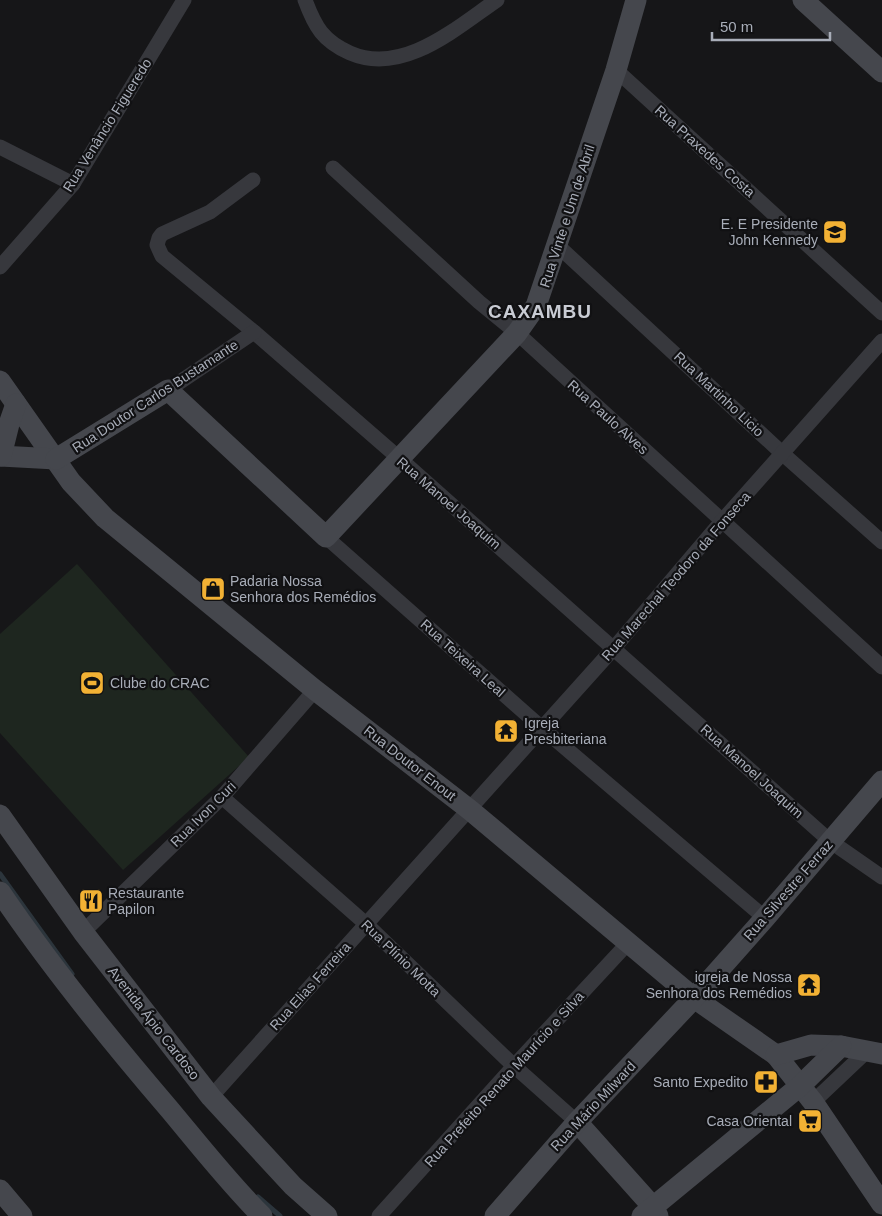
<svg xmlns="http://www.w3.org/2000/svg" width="882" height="1216" font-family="Arial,sans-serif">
	<rect width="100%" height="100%" fill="#161618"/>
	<polygon fill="#1e261f" points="77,564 249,757 123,870 0,733 0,634"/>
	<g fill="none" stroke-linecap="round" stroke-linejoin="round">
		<g stroke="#2c353c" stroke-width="5">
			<polyline points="0,874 72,974"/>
			<polyline points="258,1197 280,1216"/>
		</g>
		<g stroke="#37383d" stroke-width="15">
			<path d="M305,0C315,27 323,41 350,53C403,76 456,28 497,0"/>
			<polyline points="616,70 882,313"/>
			<polyline points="0,147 73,184"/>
			<polyline points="333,168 479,302 517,333 882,667"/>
			<polyline points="253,180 210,212 162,234 159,238 157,245 162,256 254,332 400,459 830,841 882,877"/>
			<polyline points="557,245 783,454 882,542"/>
			<polyline points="0,267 73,184 184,0"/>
			<polyline points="168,390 254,332"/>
			<polyline points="326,537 542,728 765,918"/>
			<polyline points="222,797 366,924 514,1066 577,1122"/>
			<polyline points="83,932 222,797 315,690"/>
			<polyline points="211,1097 614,648 722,521 882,341"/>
			<polyline points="813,1102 868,1050"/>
			<polyline points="379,1216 514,1066 629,942"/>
		</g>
		<g stroke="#45474d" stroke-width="21">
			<polyline points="803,0 882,72"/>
			<polyline points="0,381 71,482 105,518 315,690 470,810 694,998 776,1055 813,1102 882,1204"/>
			<polyline points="0,456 56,459"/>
			<polyline points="1,456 9,424 16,404"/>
			<polyline points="56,459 168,390 326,537 517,333 536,306 616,70 636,0"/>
			<polyline points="0,815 83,932 211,1097 293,1186 327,1216"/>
			<path d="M0,892C52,969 110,1040 170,1110C200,1146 229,1183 262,1216"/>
			<polyline points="776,1055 811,1045 841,1046 882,1054"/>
			<polyline points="577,1122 653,1207 658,1216"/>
			<polyline points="0,1190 22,1216"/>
			<polyline points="495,1216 577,1122 694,998 765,918 882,781"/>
			<polyline points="642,1216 800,1086 841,1046"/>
		</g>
	</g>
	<defs>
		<symbol id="school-square" viewBox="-11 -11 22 22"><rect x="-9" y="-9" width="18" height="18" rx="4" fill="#f2b134" stroke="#111113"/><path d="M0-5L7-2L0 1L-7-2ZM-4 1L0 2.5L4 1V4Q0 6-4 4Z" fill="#111"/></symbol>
		<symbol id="shop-square" viewBox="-11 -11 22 22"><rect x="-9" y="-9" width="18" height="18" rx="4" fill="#f2b134" stroke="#111113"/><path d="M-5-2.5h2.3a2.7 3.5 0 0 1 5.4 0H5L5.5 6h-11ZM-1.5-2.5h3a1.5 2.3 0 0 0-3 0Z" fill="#111"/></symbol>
		<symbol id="stadium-square" viewBox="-11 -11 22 22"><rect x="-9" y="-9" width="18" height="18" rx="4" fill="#f2b134" stroke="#111113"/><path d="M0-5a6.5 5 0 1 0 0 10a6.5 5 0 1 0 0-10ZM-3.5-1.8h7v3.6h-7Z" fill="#111"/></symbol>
		<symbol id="temple-square" viewBox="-11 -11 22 22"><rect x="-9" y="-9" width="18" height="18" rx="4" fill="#f2b134" stroke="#111113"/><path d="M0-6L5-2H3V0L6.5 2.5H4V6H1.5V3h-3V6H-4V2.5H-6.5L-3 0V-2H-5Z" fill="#111"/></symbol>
		<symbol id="restaurant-square" viewBox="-11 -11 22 22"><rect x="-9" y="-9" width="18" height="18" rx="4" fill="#f2b134" stroke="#111113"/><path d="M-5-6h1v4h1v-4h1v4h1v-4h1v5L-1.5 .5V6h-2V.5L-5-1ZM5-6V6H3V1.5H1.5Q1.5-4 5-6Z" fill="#111"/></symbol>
		<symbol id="pharmacy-square" viewBox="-11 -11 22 22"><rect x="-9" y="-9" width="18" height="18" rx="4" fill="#f2b134" stroke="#111113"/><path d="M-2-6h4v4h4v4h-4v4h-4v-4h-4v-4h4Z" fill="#111"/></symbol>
		<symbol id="supermarket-square" viewBox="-11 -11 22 22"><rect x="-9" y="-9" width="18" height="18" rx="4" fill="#f2b134" stroke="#111113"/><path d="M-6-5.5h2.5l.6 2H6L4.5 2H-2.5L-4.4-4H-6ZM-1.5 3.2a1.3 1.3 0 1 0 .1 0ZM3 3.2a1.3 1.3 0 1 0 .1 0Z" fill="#111"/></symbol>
	</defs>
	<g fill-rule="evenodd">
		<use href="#school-square" x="821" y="218" width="28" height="28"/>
		<use href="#shop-square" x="199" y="575" width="28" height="28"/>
		<use href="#stadium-square" x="78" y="669" width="28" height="28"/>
		<use href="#temple-square" x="492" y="717" width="28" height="28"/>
		<use href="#restaurant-square" x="77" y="887" width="28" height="28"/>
		<use href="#temple-square" x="795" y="971" width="28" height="28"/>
		<use href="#pharmacy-square" x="752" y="1068" width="28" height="28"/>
		<use href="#supermarket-square" x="796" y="1107" width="28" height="28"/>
	</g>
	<g text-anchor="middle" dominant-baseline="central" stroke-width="4.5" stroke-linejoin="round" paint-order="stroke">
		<g font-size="14" fill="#a8adb8" stroke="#111113">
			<text transform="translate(107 125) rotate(-58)">Rua Venâncio Figueredo</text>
			<text transform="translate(705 151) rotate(42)">Rua Praxedes Costa</text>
			<text transform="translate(567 216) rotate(-72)">Rua Vinte e Um de Abril</text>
			<text transform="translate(719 394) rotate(43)">Rua Martinho Licio</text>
			<text transform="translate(155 396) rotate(-33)">Rua Doutor Carlos Bustamante</text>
			<text transform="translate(608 417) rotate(42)">Rua Paulo Alves</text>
			<text transform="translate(449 503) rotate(41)">Rua Manoel Joaquim</text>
			<text transform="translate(676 576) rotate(-49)">Rua Marechal Teodoro da Fonseca</text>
			<text transform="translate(463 658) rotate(42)">Rua Teixeira Leal</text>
			<text transform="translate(410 763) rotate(38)">Rua Doutor Enout</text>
			<text transform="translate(752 771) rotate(42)">Rua Manoel Joaquim</text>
			<text transform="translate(203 814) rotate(-45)">Rua Ivon Curi</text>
			<text transform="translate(788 890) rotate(-49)">Rua Silvestre Ferraz</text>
			<text transform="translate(401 958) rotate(44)">Rua Plínio Motta</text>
			<text transform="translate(310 986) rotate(-48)">Rua Elias Ferreira</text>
			<text transform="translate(154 1023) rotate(52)">Avenida Ápio Cardoso</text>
			<text transform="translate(504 1079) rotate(-48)">Rua Prefeito Renato Maurício e Silva</text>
			<text transform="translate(593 1106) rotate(-47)">Rua Mário Milward</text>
		</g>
		<g font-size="14" fill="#a8adb8" stroke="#111113" text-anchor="end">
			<text x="818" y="224">E. E Presidente<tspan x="818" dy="16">John Kennedy</tspan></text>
			<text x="230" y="581" text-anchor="start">Padaria Nossa<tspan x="230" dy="16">Senhora dos Remédios</tspan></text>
			<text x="110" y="683" text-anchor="start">Clube do CRAC</text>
			<text x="524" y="723" text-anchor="start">Igreja<tspan x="524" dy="16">Presbiteriana</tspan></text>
			<text x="108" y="893" text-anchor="start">Restaurante<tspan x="108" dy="16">Papilon</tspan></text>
			<text x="792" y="977">igreja de Nossa<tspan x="792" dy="16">Senhora dos Remédios</tspan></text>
			<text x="748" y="1082">Santo Expedito</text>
			<text x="792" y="1121">Casa Oriental</text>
		</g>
		<g font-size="19" font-weight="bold" letter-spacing="1" fill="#c9ccd4" stroke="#111113">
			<text x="540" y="311">CAXAMBU</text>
		</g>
	</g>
	<path d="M712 32v8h118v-8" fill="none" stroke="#a8adb8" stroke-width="2.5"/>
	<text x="720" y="32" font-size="15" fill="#a8adb8" stroke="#111113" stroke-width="4" paint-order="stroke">50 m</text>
</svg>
